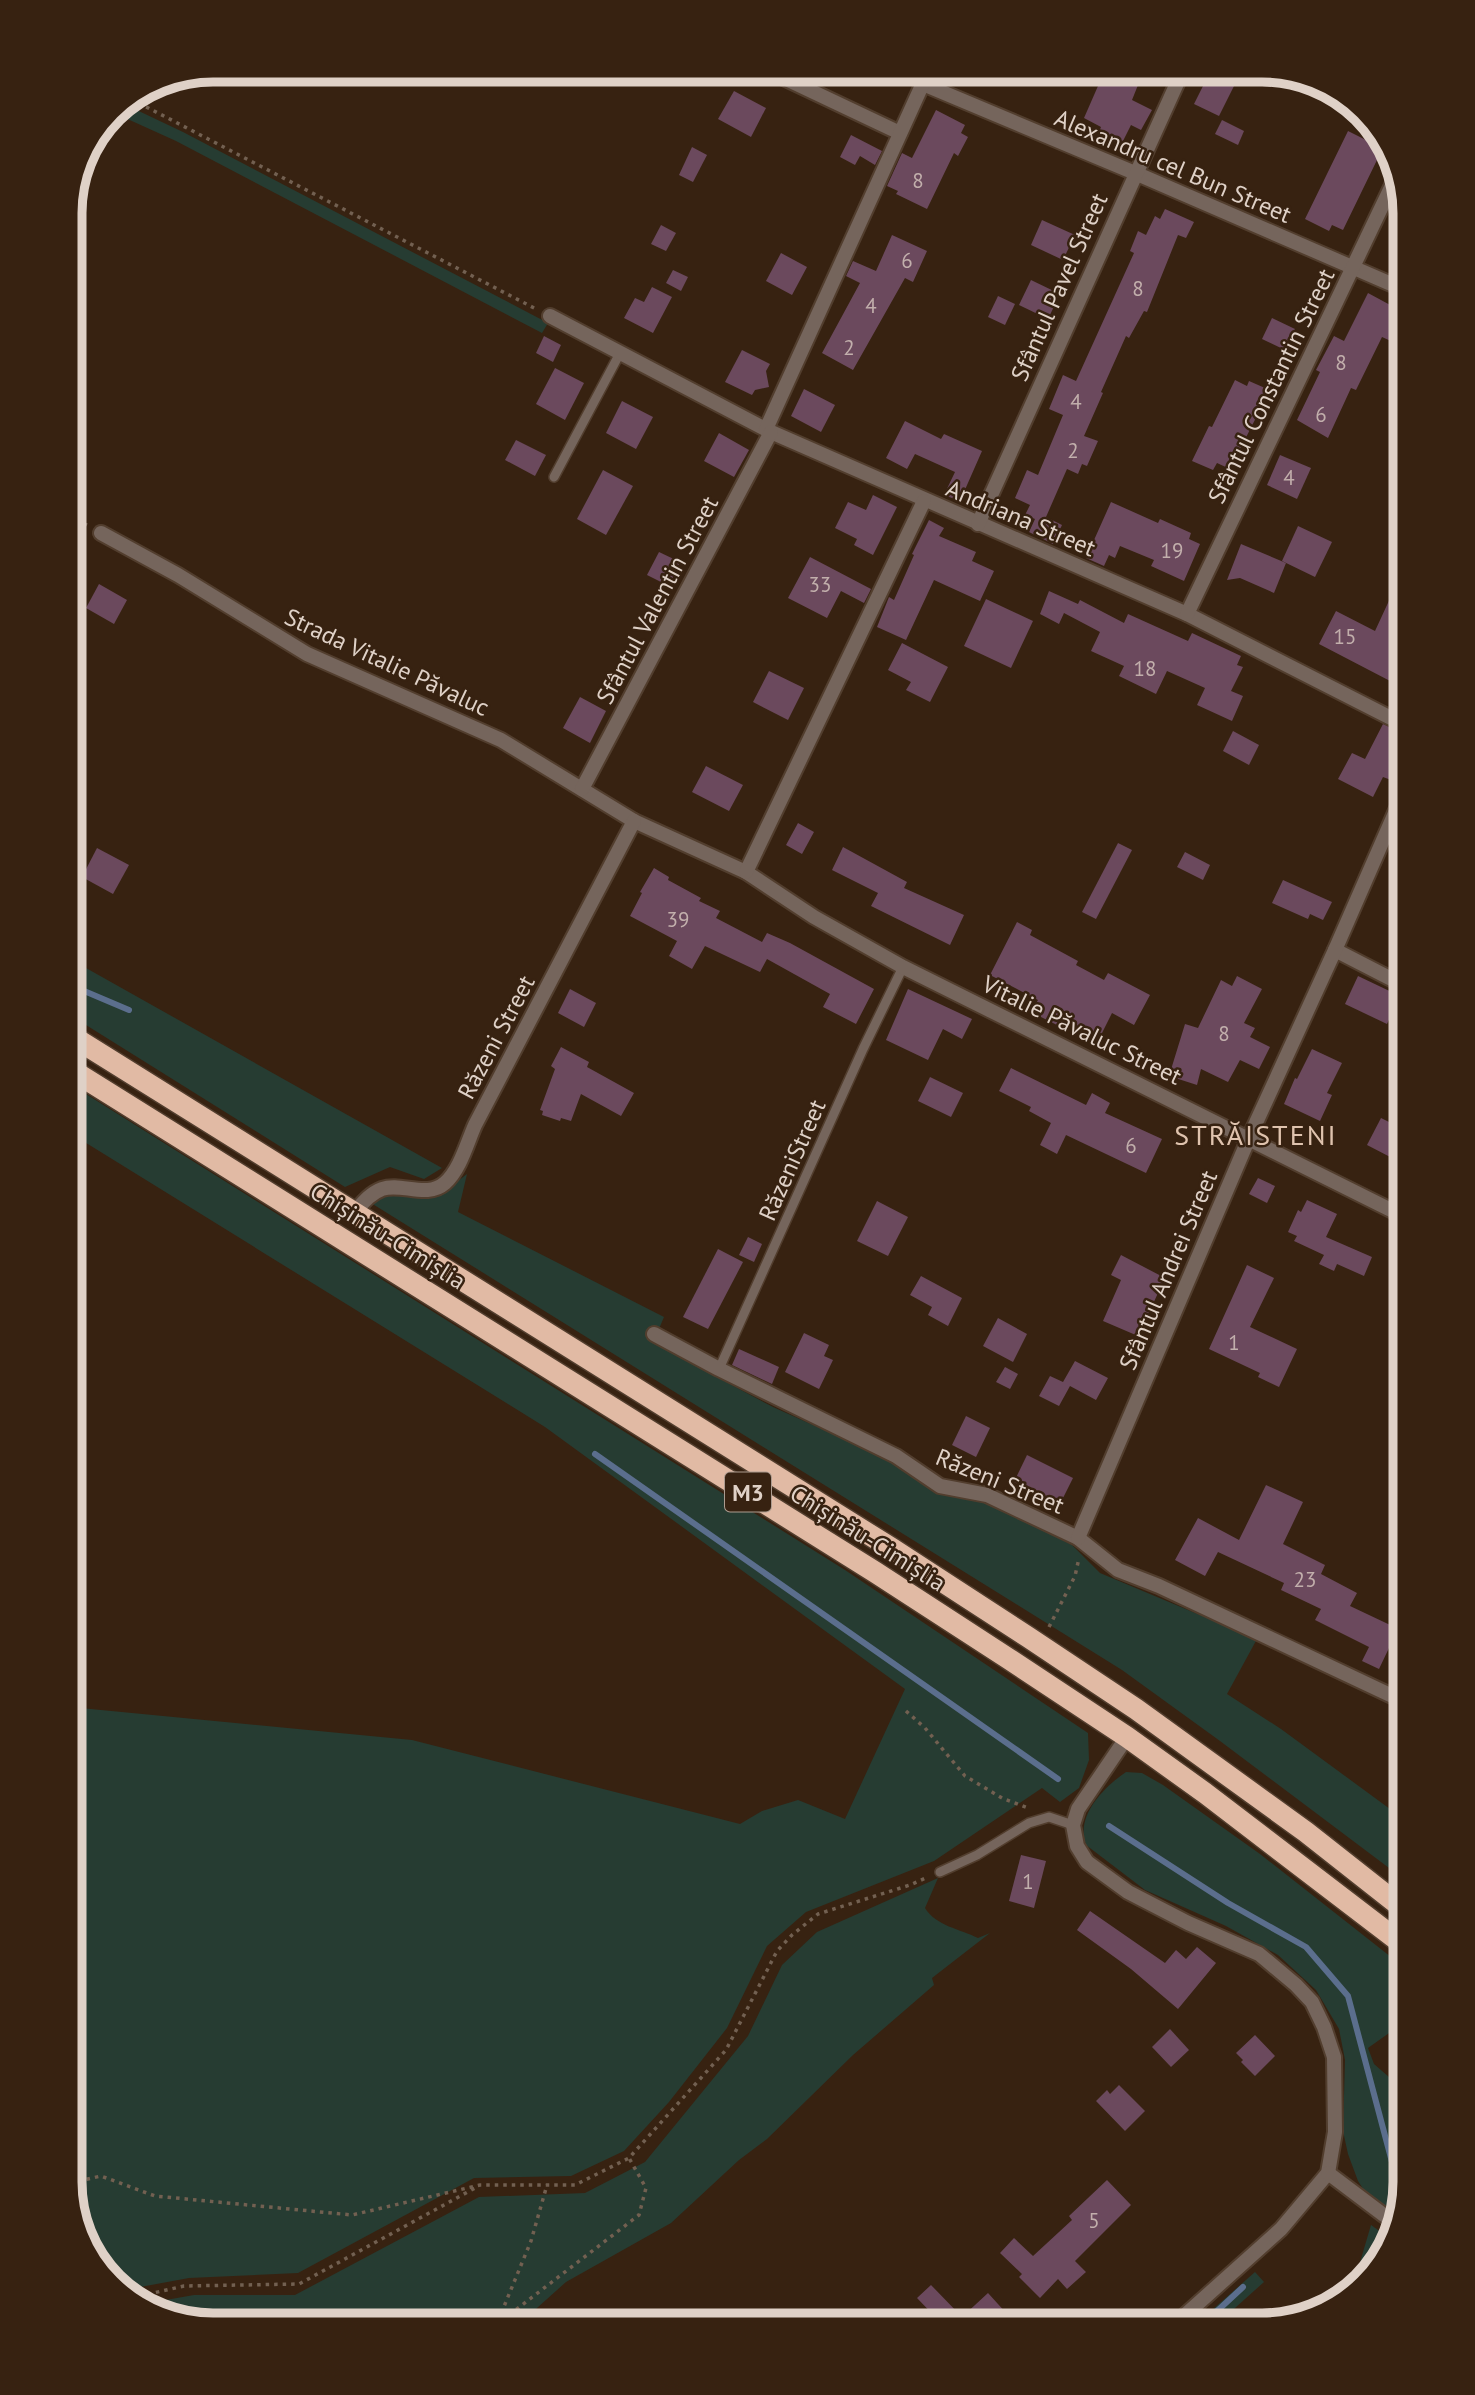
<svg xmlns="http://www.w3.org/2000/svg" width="1475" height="2395" font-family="'PT Sans',sans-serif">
	<rect width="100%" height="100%" fill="#372211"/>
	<g fill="#263c32">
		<polygon points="124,104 183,132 548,323 542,333 176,141 112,112"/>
		<polygon points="70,959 442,1168 424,1179 390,1167 345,1187 70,1015"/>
		<polygon points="70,1084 845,1570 1088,1733 1089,1760 1079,1788 1060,1802 1042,1788 934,1861 806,1912 767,1946 727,2028 669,2102 624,2151 571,2176 474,2178 298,2273 189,2278 124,2290 85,2245 70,2182 70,1707 412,1740 740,1824 762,1811 798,1800 845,1819 905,1689 545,1427 70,1133"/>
		<polygon points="467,1174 458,1212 664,1317 653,1343 773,1407 895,1462 940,1494 987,1502 1072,1545 1100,1573 1257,1639 1227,1694 1281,1729 1405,1820 1405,1880 1220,1741 1122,1670 371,1203 386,1194 421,1197 445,1191"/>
		<path d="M1126,1772L1142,1773L1163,1785L1260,1854L1405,1968V2030L1399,2026L1368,2048L1374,2064L1405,2091V2182L1395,2214L1369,2198L1358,2181L1348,2154L1343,2131L1345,2060L1339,2029L1316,1990L1278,1955L1226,1926L1145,1890L1086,1845C1075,1816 1104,1787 1126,1772Z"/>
		<path d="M938,1878L925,1908C936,1926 960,1929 978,1938L990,1933L932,1978L934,1985L853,2055L767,2139L739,2160L671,2223L566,2282L518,2325H204L143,2304L194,2295H295L479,2197L585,2193L645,2162L748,2036L782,1965L817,1932Z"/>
		<polygon points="1371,2225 1388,2237 1381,2261 1353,2286"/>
		<polygon points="1255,2272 1264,2282 1216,2325 1195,2325"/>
	</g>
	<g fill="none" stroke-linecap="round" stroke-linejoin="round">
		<g stroke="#5b6e8d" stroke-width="6">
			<polyline points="70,985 129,1010"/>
			<polyline points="595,1454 1058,1779"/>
			<polyline points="1109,1826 1228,1903 1306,1947 1348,1996 1401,2196"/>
			<polyline points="1372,2269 1382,2241"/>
			<polyline points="1202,2325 1243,2287"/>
		</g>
	</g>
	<g fill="#6b495d">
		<polygon points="1105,70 1144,70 1132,100 1152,110 1141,130 1131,125 1121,145 1098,134 1101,127 1084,118"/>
		<polygon points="1210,72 1235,84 1219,116 1194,104"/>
		<polygon points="734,91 766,108 751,137 718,119"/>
		<polygon points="936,110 965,125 961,133 968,137 958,156 954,153 927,209 896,194 898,191 887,186 902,153 912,158"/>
		<polygon points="1222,120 1244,131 1238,145 1215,134"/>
		<polygon points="1348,131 1368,141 1371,135 1382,140 1390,150 1383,163 1377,160 1343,230 1332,225 1329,231 1305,219"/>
		<polygon points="851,135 882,151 875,165 860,156 855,165 840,157"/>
		<polygon points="692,147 707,155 693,182 679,175"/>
		<polygon points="1165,209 1194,222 1186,238 1178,235 1147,312 1144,311 1129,338 1126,336 1101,392 1103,393 1084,436 1098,441 1087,466 1082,464 1078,474 1067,469 1046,517 1062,525 1053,544 1029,532 1035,519 1025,515 1030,505 1015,498 1027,470 1038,475 1063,415 1049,409 1063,375 1076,381 1134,253 1130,251 1138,231 1146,235 1155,216 1160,219"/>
		<polygon points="1042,220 1075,235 1063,260 1031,245"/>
		<polygon points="661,225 676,233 666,251 651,244"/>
		<polygon points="892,235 927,251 913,282 905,278 853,370 822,353 860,283 846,276 853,261 876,271"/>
		<polygon points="781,253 807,267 792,295 766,281"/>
		<polygon points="673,270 688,277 681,291 666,283"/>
		<polygon points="1031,280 1060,294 1048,319 1019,305"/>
		<polygon points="652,287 672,297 653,333 624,318 635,298 644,302"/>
		<polygon points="1368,293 1405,313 1405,317 1393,342 1382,337 1356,390 1351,388 1328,438 1297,420 1320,372 1316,370 1334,336 1344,341"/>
		<polygon points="998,296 1015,304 1005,325 988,317"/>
		<polygon points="1272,318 1295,329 1285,350 1262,339"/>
		<polygon points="544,336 561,345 553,362 536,353"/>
		<polygon points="742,350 770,364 766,371 769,387 755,390 752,395 725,382"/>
		<polygon points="555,368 584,383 565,420 536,404"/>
		<polygon points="1235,380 1247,386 1249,381 1265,388 1264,392 1268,394 1230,469 1217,463 1213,470 1192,461 1209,426 1212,427"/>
		<polygon points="804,389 835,405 821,432 791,416"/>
		<polygon points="622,401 653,417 636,449 606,433"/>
		<polygon points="905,421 941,439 944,434 982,451 960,501 944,495 955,472 915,454 907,469 886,458"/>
		<polygon points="719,433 749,450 734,477 704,461"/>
		<polygon points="516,440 546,455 535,476 505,460"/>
		<polygon points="1280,455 1311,468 1297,499 1267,485"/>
		<polygon points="603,470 633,486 606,535 577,519"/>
		<polygon points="873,495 897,507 873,555 854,545 857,539 835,528 848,502 866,510"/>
		<polygon points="1111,502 1158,523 1160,519 1191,533 1189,539 1200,544 1184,581 1151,566 1154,560 1120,546 1115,558 1109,555 1104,566 1086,558"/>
		<polygon points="929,520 944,528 939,536 976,552 972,561 994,571 980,601 934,580 906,640 877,627 889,597 894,600 914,555 912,554"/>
		<polygon points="1298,526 1332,542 1315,577 1282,561"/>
		<polygon points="1241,544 1286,563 1274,593 1240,578 1227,580"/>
		<polygon points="659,552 680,562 669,586 647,575"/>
		<polygon points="810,557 871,589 864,603 841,591 827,618 788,598"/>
		<polygon points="1405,566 1405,642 1394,665 1399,668 1392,682 1319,644 1336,611 1375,631"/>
		<polygon points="99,584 127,600 114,624 86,608"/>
		<polygon points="1049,591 1078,604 1080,600 1124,623 1128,614 1188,641 1192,633 1241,656 1237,665 1243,667 1231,691 1243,696 1232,721 1197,705 1205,688 1167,671 1156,694 1119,676 1124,666 1091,651 1100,632 1064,613 1059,624 1040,614"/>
		<polygon points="986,599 1033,621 1011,668 964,646"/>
		<polygon points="902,643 948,667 930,702 906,690 911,682 888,670"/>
		<polygon points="769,671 804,688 788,720 753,702"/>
		<polygon points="580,697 606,711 590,743 563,728"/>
		<polygon points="1383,724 1405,734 1405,748 1391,780 1383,777 1373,797 1338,779 1352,753 1365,759"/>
		<polygon points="1233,731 1259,745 1249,765 1223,751"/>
		<polygon points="706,766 743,785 729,811 692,792"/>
		<polygon points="798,823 814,832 802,854 786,845"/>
		<polygon points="1118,843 1132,850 1096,919 1082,912"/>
		<polygon points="843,847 907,882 904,888 964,915 950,945 871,906 878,893 832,870"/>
		<polygon points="97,848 129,865 113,894 82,877"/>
		<polygon points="1185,852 1210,865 1203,880 1177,867"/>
		<polygon points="654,868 669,877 668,880 701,898 699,901 720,911 716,918 762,942 767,933 790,943 874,989 856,1024 823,1007 830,994 767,959 760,972 705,946 692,969 669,956 677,941 630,916 642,893 640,892"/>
		<polygon points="1283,880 1332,902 1323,920 1310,914 1308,919 1272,903"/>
		<polygon points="1017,922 1032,930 1030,935 1078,961 1076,965 1104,980 1108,973 1150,995 1134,1025 1112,1013 1098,1041 1063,1023 1061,1027 1031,1012 1038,1000 990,975"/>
		<polygon points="1237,976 1262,989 1244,1023 1255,1028 1250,1037 1270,1047 1259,1069 1240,1060 1228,1082 1201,1069 1197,1085 1169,1076 1185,1024 1198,1028 1221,980 1232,986"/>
		<polygon points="1358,976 1400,996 1387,1024 1345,1004"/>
		<polygon points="570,989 596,1003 584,1027 558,1013"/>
		<polygon points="908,989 972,1019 962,1039 943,1029 928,1060 886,1040"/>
		<polygon points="561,1047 589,1062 587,1067 634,1093 621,1116 581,1094 571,1121 561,1118 560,1121 542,1115 543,1111 540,1110 555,1069 551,1066"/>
		<polygon points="1312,1049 1342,1063 1327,1093 1332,1095 1320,1121 1284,1104 1295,1078 1297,1079"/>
		<polygon points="1011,1068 1086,1105 1092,1093 1110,1103 1105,1113 1162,1139 1146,1173 1066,1135 1057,1154 1040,1145 1051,1123 1029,1111 1031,1107 999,1091"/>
		<polygon points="930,1077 963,1093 951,1117 918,1101"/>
		<polygon points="1381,1118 1405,1130 1405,1142 1396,1160 1367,1145"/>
		<polygon points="1258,1178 1275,1186 1267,1203 1249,1194"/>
		<polygon points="1307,1200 1337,1214 1326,1237 1372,1257 1364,1276 1337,1264 1334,1271 1319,1264 1324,1255 1294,1241 1297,1236 1288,1232 1298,1210 1301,1212"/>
		<polygon points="877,1201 908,1217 888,1256 857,1241"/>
		<polygon points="748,1237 762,1244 754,1262 739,1255"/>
		<polygon points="718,1249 743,1262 708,1329 683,1317"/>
		<polygon points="1121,1255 1165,1278 1138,1336 1103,1321 1121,1280 1111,1275"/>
		<polygon points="1247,1265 1274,1278 1250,1327 1297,1349 1279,1387 1258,1377 1260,1373 1209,1349"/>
		<polygon points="921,1276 962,1298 948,1326 928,1315 932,1307 910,1295"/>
		<polygon points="998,1318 1027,1334 1013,1362 983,1346"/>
		<polygon points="804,1333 829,1345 824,1356 833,1360 819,1389 785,1372"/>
		<polygon points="739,1349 779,1367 772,1384 732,1365"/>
		<polygon points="1075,1361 1108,1378 1096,1400 1070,1386 1059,1406 1039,1396 1050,1376 1063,1382"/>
		<polygon points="1005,1367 1018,1374 1010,1389 996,1382"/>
		<polygon points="966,1416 990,1428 976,1457 952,1445"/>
		<polygon points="1027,1455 1073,1478 1060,1504 1014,1482"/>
		<polygon points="1266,1485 1303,1502 1283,1544 1325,1565 1321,1574 1357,1593 1350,1606 1405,1632 1405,1658 1389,1648 1379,1669 1362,1661 1369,1647 1315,1620 1321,1609 1281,1590 1284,1583 1218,1552 1205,1576 1175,1560 1198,1518 1239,1540"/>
		<polygon points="1021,1855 1046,1861 1034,1908 1009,1901"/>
		<polygon points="1090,1911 1165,1963 1176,1950 1186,1959 1197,1947 1216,1963 1178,2009 1131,1969 1077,1930"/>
		<polygon points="1170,2029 1189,2050 1171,2067 1152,2047"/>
		<polygon points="1255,2035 1275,2056 1255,2076 1241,2062 1243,2060 1236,2053"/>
		<polygon points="1119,2085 1145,2111 1125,2131 1096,2101 1107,2090 1110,2094"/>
		<polygon points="1107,2180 1131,2205 1075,2261 1086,2272 1067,2289 1058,2279 1040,2298 1019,2277 1022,2274 1000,2253 1014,2238 1033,2256 1072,2220 1069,2216"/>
		<polygon points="931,2285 962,2317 988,2293 1017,2325 943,2325 917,2298"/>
	</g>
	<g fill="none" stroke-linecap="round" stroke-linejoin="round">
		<defs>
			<g id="lane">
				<polyline points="554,477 620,353"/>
				<polyline points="719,1369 863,1049 903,967"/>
				<polyline points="940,1872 977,1855 1029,1823 1049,1817 1073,1825"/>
			</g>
			<g id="street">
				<polyline points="767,70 900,133"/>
				<polyline points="923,84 1135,173 1405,290"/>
				<polyline points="550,316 771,432 1187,614 1391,718 1405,721"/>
				<polyline points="766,429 929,70"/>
				<polyline points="978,524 1183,70"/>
				<polyline points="101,533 178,575 307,654 501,740 634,821 746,872 814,917 903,967 1405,1217"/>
				<polyline points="1187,614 1396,177"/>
				<polyline points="582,789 771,432"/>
				<polyline points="746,872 924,501"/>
				<polyline points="1335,950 1405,986"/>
				<path d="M353,1214C362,1204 369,1194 382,1189C401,1182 427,1199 445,1183C460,1170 467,1143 475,1125L634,821"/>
				<polyline points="654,1334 719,1369 896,1456 940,1486 987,1495 1078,1538 1118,1570 1159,1586 1405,1702"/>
				<polyline points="1078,1538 1249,1138 1335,950 1405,790"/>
				<polyline points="1127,1737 1078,1809 1073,1825 1077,1846 1087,1862 1128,1892 1188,1923 1259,1954 1296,1985 1312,2002 1324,2027 1334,2057 1335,2132 1328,2173 1281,2229 1174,2325"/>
				<polyline points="1328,2173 1393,2222"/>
			</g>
			<g id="highway">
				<polyline points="70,1035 891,1548 1028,1637 1136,1709 1306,1832 1405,1910"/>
				<polyline points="70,1069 875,1572 1009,1659 1127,1737 1205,1793 1405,1946"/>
			</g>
		</defs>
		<use href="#lane" stroke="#523e2e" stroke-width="12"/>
		<use href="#street" stroke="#523e2e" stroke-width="18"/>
		<use href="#highway" stroke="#523e2e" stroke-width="24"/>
		<g stroke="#726051" stroke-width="3.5" stroke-dasharray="3.5 5" stroke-linecap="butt">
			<polyline points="131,99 536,309"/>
			<polyline points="70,517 87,525"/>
			<polyline points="1049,1627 1075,1576 1079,1558"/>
			<polyline points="906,1711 925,1728 965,1776 1002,1798 1028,1808"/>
			<polyline points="70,2183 101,2176 155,2196 352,2215 480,2185 575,2185 629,2158 726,2050 777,1951 792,1935 818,1914 910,1885 928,1877"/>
			<polyline points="131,2298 184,2286 299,2284 475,2188"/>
			<polyline points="498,2321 531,2241 547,2185"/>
			<polyline points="496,2325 639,2215 646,2188 629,2158"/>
		</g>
		<use href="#lane" stroke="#75655c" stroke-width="9"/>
		<use href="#street" stroke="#75655c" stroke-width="14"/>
		<use href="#highway" stroke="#e1baa4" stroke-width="21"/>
	</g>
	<g text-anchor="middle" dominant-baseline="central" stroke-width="5" stroke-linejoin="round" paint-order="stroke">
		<g font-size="21" fill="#c2afac">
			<text x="918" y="180">8</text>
			<text x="907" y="260">6</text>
			<text x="1138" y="288">8</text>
			<text x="871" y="305">4</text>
			<text x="849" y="347">2</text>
			<text x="1341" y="362">8</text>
			<text x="1076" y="401">4</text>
			<text x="1321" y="414">6</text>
			<text x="1073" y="450">2</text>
			<text x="1289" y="477">4</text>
			<text x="1172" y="550">19</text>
			<text x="820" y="584">33</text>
			<text x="1345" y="636">15</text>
			<text x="1145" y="668">18</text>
			<text x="678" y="919">39</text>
			<text x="1224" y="1033">8</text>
			<text x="1131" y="1145">6</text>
			<text x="1234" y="1342">1</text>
			<text x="1305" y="1579">23</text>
			<text x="1028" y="1881">1</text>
			<text x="1094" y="2220">5</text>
		</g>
		<rect fill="#372211" stroke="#ad9c90" stroke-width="2" x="725" y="1472.5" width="46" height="39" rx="5"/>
		<g font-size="23" font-weight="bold" fill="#dfd1c7">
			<text x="748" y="1492">M3</text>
		</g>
		<g font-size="24" fill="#dfd1c7" stroke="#372211">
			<text transform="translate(1173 166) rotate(23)">Alexandru cel Bun Street</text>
			<text transform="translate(1059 287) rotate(-66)">Sfântul Pavel Street</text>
			<text transform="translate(1271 386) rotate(-64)">Sfântul Constantin Street</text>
			<text transform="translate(1021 518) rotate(23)">Andriana Street</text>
			<text transform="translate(657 600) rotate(-62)">Sfântul Valentin Street</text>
			<text transform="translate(387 662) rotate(25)">Strada Vitalie Păvaluc</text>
			<text transform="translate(1082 1030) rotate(26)">Vitalie Păvaluc Street</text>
			<text transform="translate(496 1037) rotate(-62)">Răzeni Street</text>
			<text transform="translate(792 1160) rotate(-66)">RăzeniStreet</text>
			<text transform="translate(388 1236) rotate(32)">Chișinău-Cimișlia</text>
			<text transform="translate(1168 1270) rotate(-67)">Sfântul Andrei Street</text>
			<text transform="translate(1000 1481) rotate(22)">Răzeni Street</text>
			<text transform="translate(868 1538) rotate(32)">Chișinău-Cimișlia</text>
		</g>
		<g font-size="28" letter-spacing="2" fill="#dfc3ae" stroke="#372211">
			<text x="1256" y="1134">STRĂISTENI</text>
		</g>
	</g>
	<path d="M0 0H1475V2395H0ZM213 82H1262A131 131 0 0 1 1393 213V2182A131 131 0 0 1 1262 2313H213A131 131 0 0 1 82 2182V213A131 131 0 0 1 213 82Z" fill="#372211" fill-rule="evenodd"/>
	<path fill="none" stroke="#dfd1c7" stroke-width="9" d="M213 82H1262A131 131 0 0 1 1393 213V2182A131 131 0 0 1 1262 2313H213A131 131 0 0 1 82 2182V213A131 131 0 0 1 213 82Z"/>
</svg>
